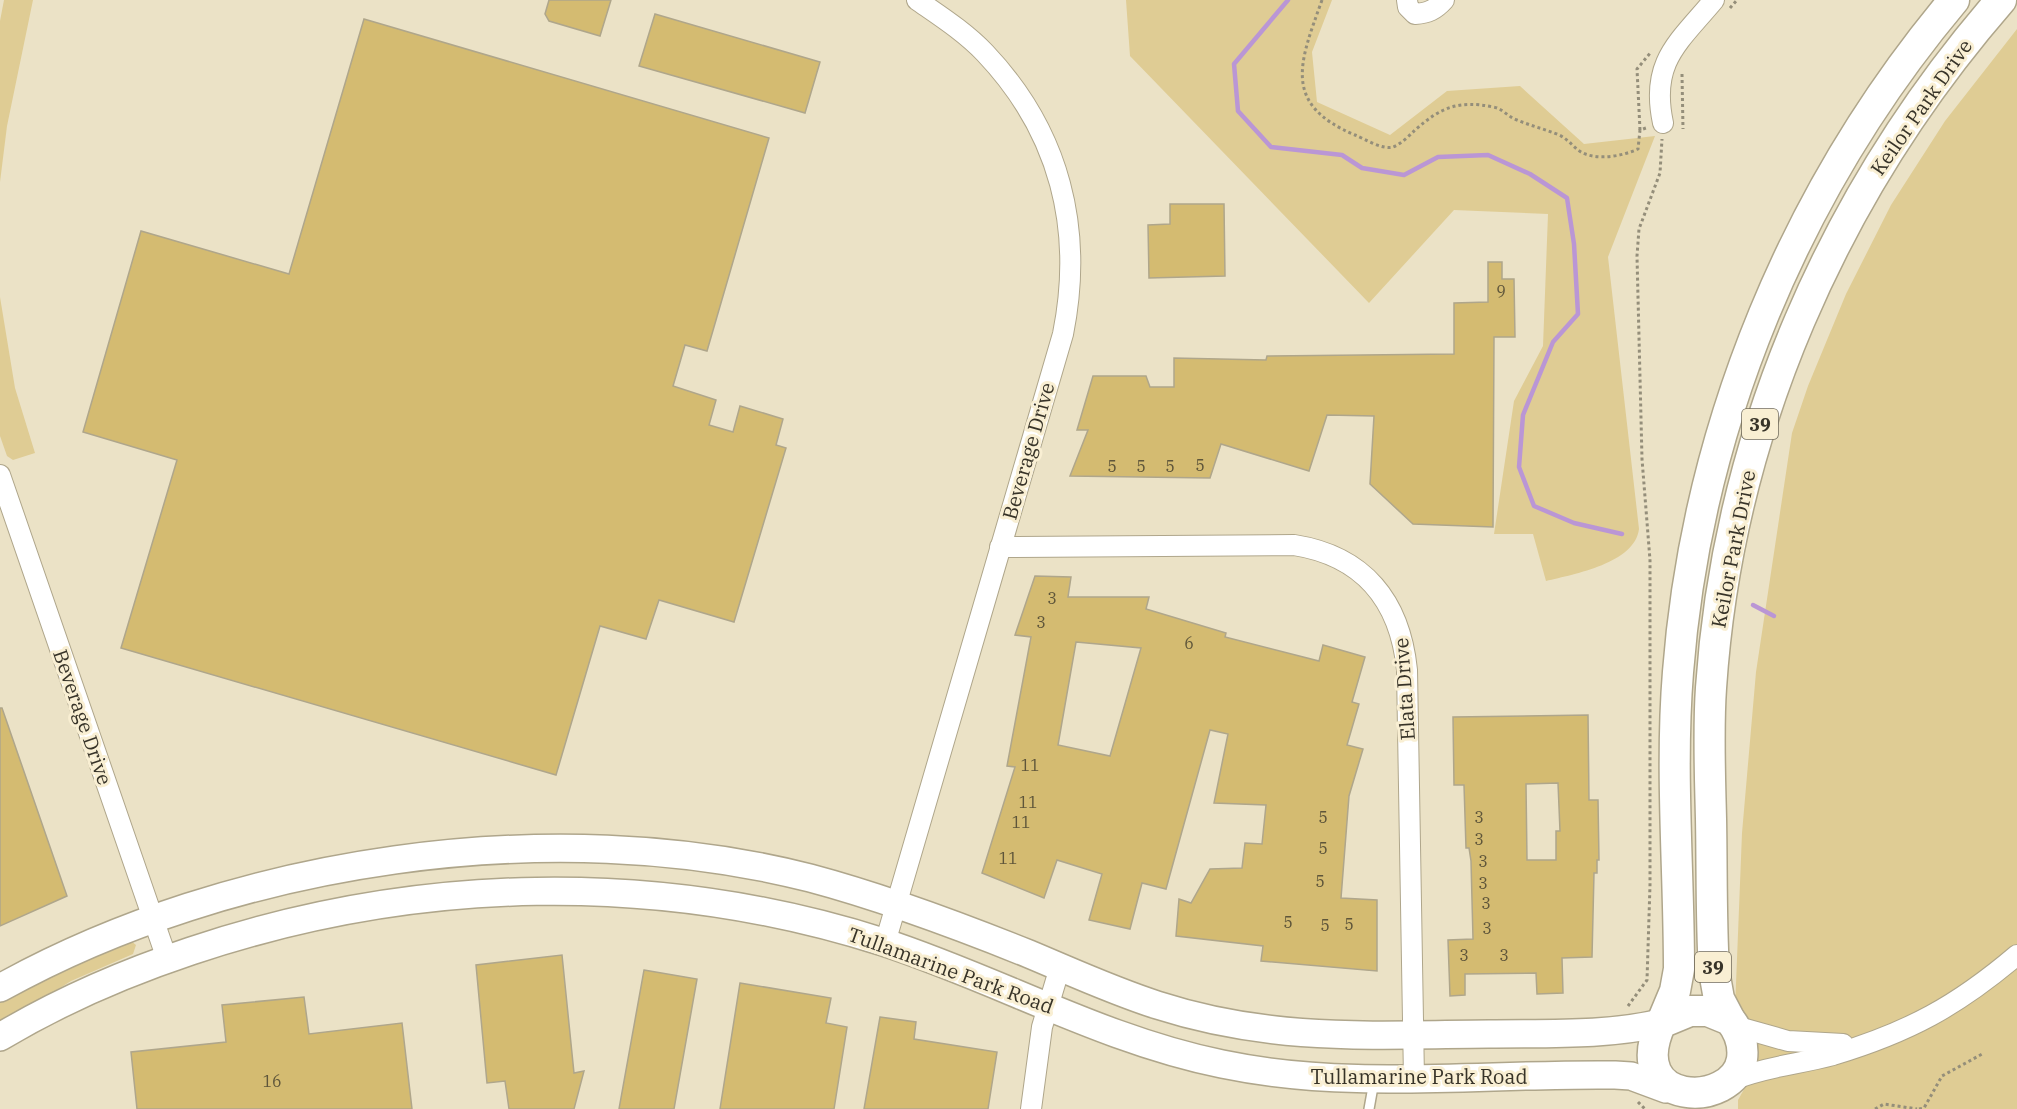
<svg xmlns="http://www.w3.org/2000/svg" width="2017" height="1109" font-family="'IBM Plex Serif',serif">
	<rect width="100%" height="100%" fill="#ebe2c6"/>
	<g fill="#dfcc94">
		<polygon points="4,0 33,0 7,126 0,182 0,21"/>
		<path d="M1126,0H1332L1312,52L1317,102L1390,135L1447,91L1520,86L1584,144L1655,136L1608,257L1639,529C1635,563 1575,574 1546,581L1533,534H1494L1514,401L1543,346L1548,214L1454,210L1369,303L1130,56Z"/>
		<polygon points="2017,29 2017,1109 1738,1109 1738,1100 1752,1075 1735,1009 1742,833 1756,672 1792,433 1808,386 1846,294 1891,205 1945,121"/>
		<polygon points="0,297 15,388 35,453 13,460 7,456 0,436"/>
		<polygon points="131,941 136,945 133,954 71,981 0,1026 0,998 25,984"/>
	</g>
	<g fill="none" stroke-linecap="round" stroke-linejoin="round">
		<g stroke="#ba96d5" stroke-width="4.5">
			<polyline points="1288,0 1234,64 1238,111 1271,147 1342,155 1362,168 1404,175 1438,157 1488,155 1530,174 1567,198 1574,244 1578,314 1553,342 1523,415 1519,467 1534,506 1574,523 1622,534"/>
			<polyline points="1753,605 1774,616"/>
		</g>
	</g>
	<g fill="#d4bb71" stroke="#afa68b" stroke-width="1.5" fill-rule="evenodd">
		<polygon points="549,0 611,0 600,36 549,21 545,14"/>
		<polygon points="655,14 820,62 805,113 639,66"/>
		<polygon points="364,19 769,138 707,351 685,345 673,386 716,400 709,425 733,432 740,406 783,419 776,445 786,448 734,622 659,600 646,639 600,626 556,775 121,648 177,460 83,432 141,231 289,274"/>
		<polygon points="1170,204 1224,204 1225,276 1149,278 1148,225 1170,224"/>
		<polygon points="1488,262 1502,262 1502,279 1514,279 1515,337 1494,337 1493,527 1413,524 1370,484 1374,416 1327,415 1309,471 1221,444 1210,478 1070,476 1088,430 1077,430 1093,376 1146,376 1150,387 1174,387 1174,358 1266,360 1267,356 1454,354 1454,303 1488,302"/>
		<path d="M1035,576L1071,577L1068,597H1149L1146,609L1226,633L1225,637L1319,661L1323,645L1365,657L1352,702L1359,704L1347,745L1363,749L1349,796L1341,898L1377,900V971L1261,961L1263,946L1176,936L1179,899L1191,903L1210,869L1242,868L1245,843L1262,844L1266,805L1214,803L1228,734L1210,730L1166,889L1142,883L1130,929L1089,920L1102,874L1057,860L1044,898L982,873L1015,767L1007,766L1031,637L1015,635ZM1076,642L1141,648L1110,756L1058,745Z"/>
		<polygon points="0,708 2,708 67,896 0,926"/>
		<path d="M1588,715L1589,800H1598L1599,860H1597V873H1594L1592,957L1562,958L1563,993L1537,994L1536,973L1465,974V995L1450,996L1448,940L1473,939L1471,861L1469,848H1466L1464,785H1454L1453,717ZM1558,783L1560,831H1556V860H1527L1526,784Z"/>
		<polygon points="562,955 574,1073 584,1071 574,1109 509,1109 505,1081 487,1083 476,965"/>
		<polygon points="644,970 697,979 674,1109 619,1109"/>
		<polygon points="740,983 831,998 826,1023 847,1027 834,1109 720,1109"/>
		<polygon points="304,997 309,1034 402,1023 412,1109 137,1109 131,1052 226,1042 222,1005"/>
		<polygon points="880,1017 916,1022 914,1039 997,1052 988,1109 864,1109"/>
	</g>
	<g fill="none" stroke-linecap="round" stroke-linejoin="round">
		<defs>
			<polyline id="lane" points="1369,1109 1374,1081"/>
			<g id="street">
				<path d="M1407,0L1408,7L1415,14C1428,13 1435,10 1444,0"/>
				<path d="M1663,123C1650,62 1678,43 1714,0"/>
				<polyline points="0,475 167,959"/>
				<path d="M1000,547L1294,545C1364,556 1400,601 1407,670L1414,1079"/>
				<path d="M885,943L1063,334C1084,229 1060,132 985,53C965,32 940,16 917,0"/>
				<polyline points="1735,1026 1788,1041 1843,1044"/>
				<path d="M1735,1079C1768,1066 1800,1064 1833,1055C1909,1032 1957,1006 2017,955"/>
				<polyline points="1031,1109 1042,1027 1060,967"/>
			</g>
			<g id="secondary">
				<path d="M0,988C232,859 552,812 810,878C885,898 957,925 1029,954C1072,972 1113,991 1157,1005C1272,1042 1371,1035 1489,1034C1547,1033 1605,1036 1661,1023"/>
				<path d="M0,1037C60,1001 125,973 191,951C415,876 657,870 883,942C997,979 1103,1040 1222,1064C1351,1091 1484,1073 1615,1075L1631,1076L1666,1089"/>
			</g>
			<g id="primary">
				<path d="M1690,1011H1708L1730,1020C1739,1031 1744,1044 1742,1059C1734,1109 1622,1108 1661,1023Z"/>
				<path d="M1730,1020L1719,999L1714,971C1711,921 1712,870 1711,819C1710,776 1708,731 1711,688C1728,433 1834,192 2001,0"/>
				<path d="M1662,1022L1675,991L1679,969C1679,870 1670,771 1678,672C1697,426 1796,188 1954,0"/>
			</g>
		</defs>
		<use href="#lane" stroke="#afa68b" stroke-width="12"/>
		<use href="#street" stroke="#afa68b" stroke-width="22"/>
		<use href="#secondary" stroke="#afa68b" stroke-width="30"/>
		<use href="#primary" stroke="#afa68b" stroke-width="33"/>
		<g stroke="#948e7a" stroke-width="3" stroke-dasharray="3 3" stroke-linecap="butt">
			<path d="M1322,0C1300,62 1281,104 1355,135C1365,139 1382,150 1393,147C1401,144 1409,136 1415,130C1441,107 1459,100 1493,107C1502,108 1508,117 1517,120C1531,126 1545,129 1559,135C1568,139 1573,147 1581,152C1597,161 1623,156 1638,149L1640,130L1646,128"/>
			<polyline points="1730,8 1737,0"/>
			<polyline points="1682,74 1683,129"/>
			<polyline points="1640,130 1637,69 1651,52"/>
			<polyline points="1628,1006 1647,980 1650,885 1650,560 1642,459 1637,256 1639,229 1660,173 1662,139"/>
			<polyline points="1638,1102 1645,1109"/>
			<polyline points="1875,1109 1884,1104 1917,1109"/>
			<polyline points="1919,1109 1924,1108 1942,1076 1984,1053"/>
		</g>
		<use href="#lane" stroke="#fff" stroke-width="9"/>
		<use href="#street" stroke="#fff" stroke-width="20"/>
		<use href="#secondary" stroke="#fff" stroke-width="27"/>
		<use href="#primary" stroke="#fff" stroke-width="30"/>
	</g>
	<g text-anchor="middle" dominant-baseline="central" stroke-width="6" stroke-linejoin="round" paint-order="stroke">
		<g font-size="16" fill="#5e553a">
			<text x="1501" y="291">9</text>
			<text x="1200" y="465">5</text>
			<text x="1112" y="466">5</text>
			<text x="1141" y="466">5</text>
			<text x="1170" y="466">5</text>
			<text x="1052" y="598">3</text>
			<text x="1041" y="622">3</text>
			<text x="1189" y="643">6</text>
			<text x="1030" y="765">11</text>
			<text x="1028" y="802">11</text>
			<text x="1323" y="817">5</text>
			<text x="1479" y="817">3</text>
			<text x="1021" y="822">11</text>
			<text x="1479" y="839">3</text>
			<text x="1323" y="848">5</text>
			<text x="1008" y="858">11</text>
			<text x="1483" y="861">3</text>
			<text x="1320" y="881">5</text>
			<text x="1483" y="883">3</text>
			<text x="1486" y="903">3</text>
			<text x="1288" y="922">5</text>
			<text x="1349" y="924">5</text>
			<text x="1325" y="925">5</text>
			<text x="1487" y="928">3</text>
			<text x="1464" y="955">3</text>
			<text x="1504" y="955">3</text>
			<text x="272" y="1081">16</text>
		</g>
		<g fill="#f9efd3" stroke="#716b5b" stroke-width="1.5">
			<rect x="1742" y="409" width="36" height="30" rx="4.5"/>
			<rect x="1695" y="952" width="36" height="30" rx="4.5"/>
		</g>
		<g font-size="18" font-weight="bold" fill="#373328">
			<text x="1760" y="424">39</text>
			<text x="1713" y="967">39</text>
		</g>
		<g font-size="20" fill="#373328" stroke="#f9efd3">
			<text transform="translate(1921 107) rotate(-55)">Keilor Park Drive</text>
			<text transform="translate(1028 451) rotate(-74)">Beverage Drive</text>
			<text transform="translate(1733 549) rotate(-79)">Keilor Park Drive</text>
			<text transform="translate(1404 689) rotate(-94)">Elata Drive</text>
			<text transform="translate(83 717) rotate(71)">Beverage Drive</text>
			<text transform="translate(951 970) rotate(20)">Tullamarine Park Road</text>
			<text x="1419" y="1076">Tullamarine Park Road</text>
		</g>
	</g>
</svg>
